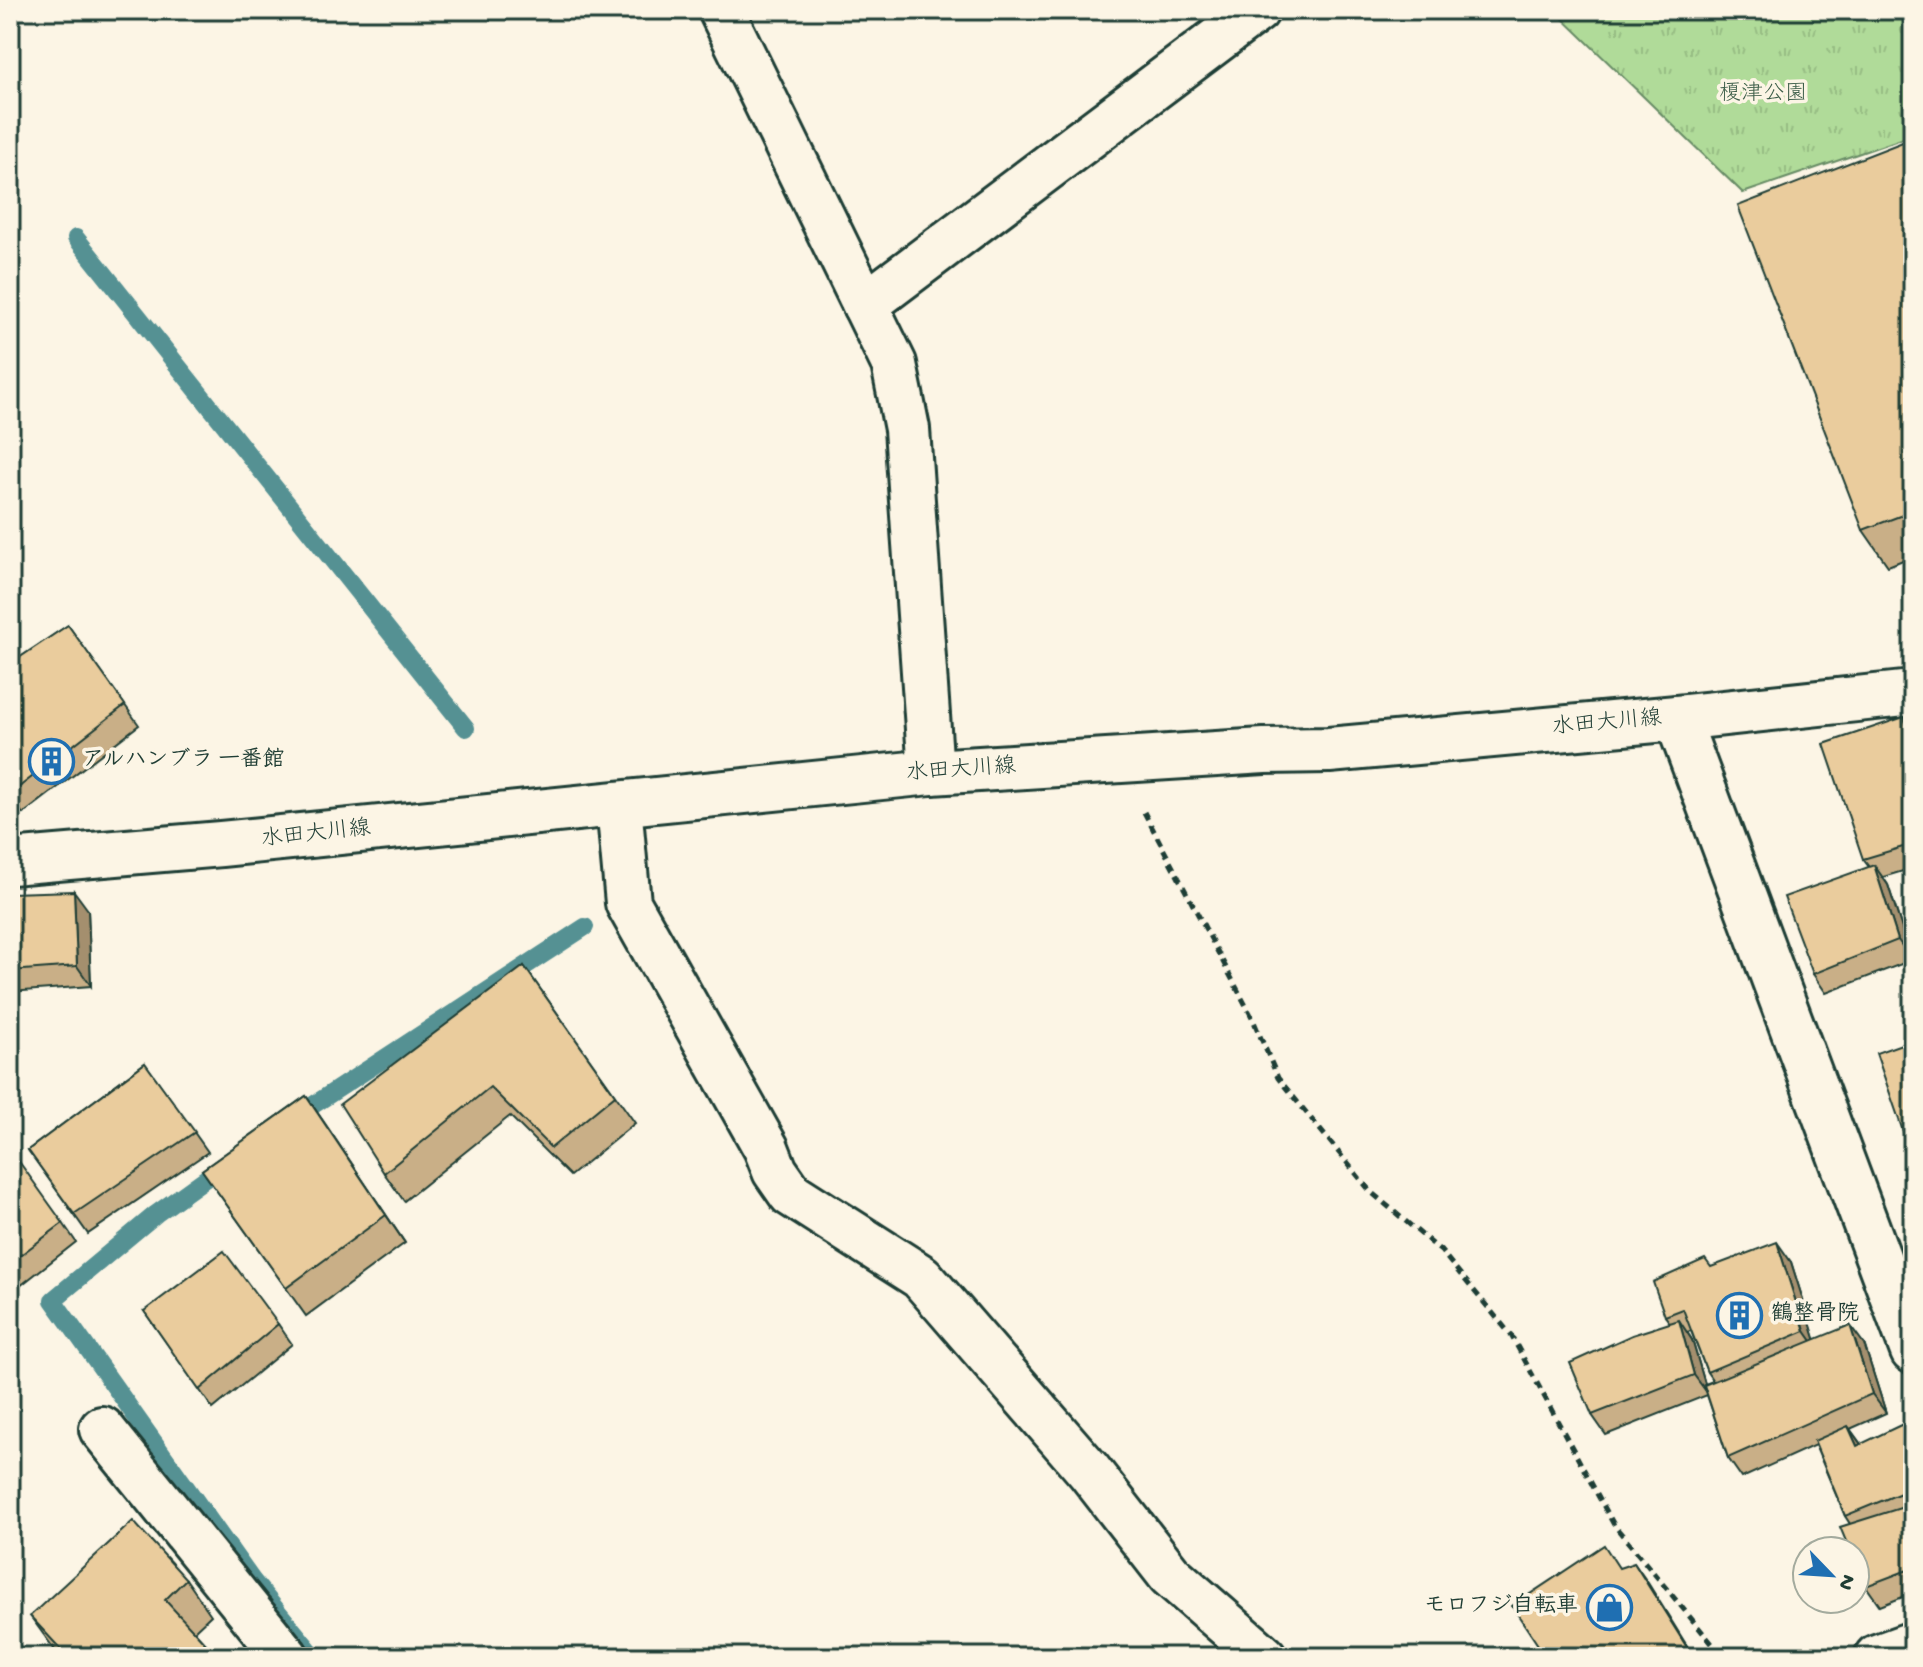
<svg xmlns="http://www.w3.org/2000/svg" width="1923" height="1667" font-family="'Gochi Hand','Klee One',sans-serif">
	<defs>
		<pattern id="park-tufts" width="24" height="20" patternUnits="userSpaceOnUse" patternTransform="scale(2)"><rect width="24" height="20" fill="#b0db99"/><path d="M3 7l-1-3M5 7V3M7 7l1-3M15 17l-1-3M17 17v-4M19 17l1-3" fill="none" stroke="#97bd84"/></pattern>
	</defs>
	<rect width="100%" height="100%" fill="#fcf5e5"/>
	<filter id="ink" filterUnits="userSpaceOnUse"><feTurbulence type="fractalNoise" baseFrequency=".0125" numOctaves="2"/><feDisplacementMap in="SourceGraphic" scale="16" xChannelSelector="R" yChannelSelector="G"/><feConvolveMatrix kernelMatrix="1 2 1 2 8 2 1 2 1" color-interpolation-filters="sRGB"/></filter>
	<g filter="url(#ink)">
		<polygon fill="url(#park-tufts)" stroke="#688c66" stroke-width="2" points="1554,10 1913,10 1913,135 1743,193"/>
		<g fill="none" stroke-linecap="round" stroke-linejoin="round">
			<g stroke="#549193" stroke-width="18">
				<polyline points="76,238 466,728"/>
				<polyline points="295,1117 585,927"/>
				<polyline points="227,1163 156,1214 53,1300 252,1580 315,1657"/>
			</g>
			<defs>
				<g id="minor">
					<polyline points="721,10 894,364 907,429 931,772"/>
					<polyline points="865,305 1257,10"/>
					<polyline points="1677,718 1913,1351"/>
					<polyline points="619,805 628,903 766,1148 775,1171 791,1194 921,1277 1089,1471 1170,1575 1264,1657"/>
					<polyline points="102,1429 286,1657"/>
					<polyline points="1877,1657 1913,1644"/>
				</g>
				<polyline id="secondary" points="10,862 221,844 931,772 1264,751 1329,750 1677,718 1913,693"/>
			</defs>
			<use href="#minor" stroke="#1f3d34" stroke-width="50"/>
			<use href="#secondary" stroke="#1f3d34" stroke-width="50"/>
			<polyline stroke="#1f3d34" stroke-width="5" stroke-dasharray="8 6" stroke-linecap="butt" points="1144,812 1252,1017 1278,1078 1371,1192 1441,1251 1511,1335 1614,1525 1723,1657"/>
			<use href="#minor" stroke="#fcf5e5" stroke-width="44"/>
			<use href="#secondary" stroke="#fcf5e5" stroke-width="44"/>
		</g>
		<g fill="#c9af87" stroke="#1f3d34" stroke-width="2" fill-rule="evenodd">
			<polygon points="1913,138 1913,556 1888,566 1863,530"/>
			<polygon points="68,625 139,725 23,814 10,798 10,664"/>
			<polygon points="1913,730 1913,868 1883,877 1888,885 1912,960 1826,993 1813,974 1869,867 1863,859"/>
			<polygon points="10,893 88,910 91,986 10,992"/>
			<polygon points="524,966 635,1123 570,1176 510,1116 404,1201 384,1173"/>
			<polygon points="1913,1040 1913,1150 1906,1140"/>
			<polygon points="145,1063 208,1152 88,1234 28,1150"/>
			<polygon points="306,1096 405,1243 306,1316 202,1170"/>
			<polygon points="10,1160 63,1223 76,1242 10,1294"/>
			<path d="M1791,1262L1815,1339L1864,1344L1886,1413L1850,1429L1861,1444L1913,1438V1593L1880,1606L1866,1586L1850,1524L1845,1516L1815,1445L1742,1478L1728,1458L1707,1395L1606,1435L1592,1415L1670,1323L1665,1316L1711,1267ZM1691,1331L1707,1372L1713,1381L1705,1384L1692,1340L1687,1332Z"/>
			<polygon points="144,1311 278,1324 292,1344 213,1409"/>
			<polygon points="186,1579 211,1615 194,1631 218,1657 60,1657 30,1616"/>
		</g>
		<g fill="#a48f6e" stroke="#1f3d34" stroke-width="2">
			<polygon points="1904,717 1913,730 1913,746"/>
			<polygon points="1874,865 1888,885 1912,960 1898,940"/>
			<polygon points="74,891 88,910 91,986 77,966"/>
			<polygon points="306,1096 326,1125 405,1243 386,1215"/>
			<polygon points="1777,1242 1791,1262 1819,1351 1805,1331"/>
			<polygon points="1679,1320 1692,1340 1708,1394 1694,1375"/>
			<polygon points="1850,1325 1864,1344 1886,1413 1872,1394"/>
			<polygon points="1903,1424 1913,1438 1913,1452"/>
			<polygon points="1848,1426 1862,1446 1857,1446"/>
			<polygon points="1634,1563 1648,1583 1694,1657 1693,1657"/>
		</g>
		<g fill="#eacc9d" stroke="#1f3d34" stroke-width="2">
			<polygon points="1913,138 1913,511 1863,530 1738,206"/>
			<polygon points="68,625 125,705 10,794 10,664"/>
			<polygon points="1904,717 1913,746 1913,844 1863,859 1824,744"/>
			<polygon points="1874,865 1898,940 1813,974 1784,897"/>
			<polygon points="74,891 77,966 10,971 10,893"/>
			<polygon points="524,966 615,1095 551,1148 490,1087 384,1173 340,1104"/>
			<polygon points="1913,1040 1913,1137 1906,1140 1876,1053"/>
			<polygon points="145,1063 195,1132 74,1214 28,1150"/>
			<polygon points="306,1096 386,1215 286,1288 202,1170"/>
			<polygon points="15,1156 63,1223 10,1263 10,1160"/>
			<polygon points="1777,1242 1805,1331 1707,1372 1683,1309 1665,1316 1653,1282 1705,1259 1711,1267"/>
			<polygon points="224,1251 278,1324 199,1390 144,1311"/>
			<polygon points="1679,1320 1694,1375 1592,1415 1570,1363 1632,1335"/>
			<polygon points="1850,1325 1872,1394 1728,1458 1704,1385"/>
			<polygon points="1903,1424 1913,1452 1913,1488 1845,1516 1814,1441 1848,1426 1857,1446"/>
			<polygon points="1913,1504 1913,1568 1866,1586 1855,1561 1855,1551 1850,1551 1840,1527"/>
			<polygon points="133,1521 186,1579 165,1600 218,1657 68,1657 30,1616"/>
			<polygon points="1604,1545 1619,1568 1634,1563 1693,1657 1546,1657 1512,1606"/>
		</g>
	</g>
	<defs>
		<symbol id="building-ring" viewBox="-11 -11 22 22"><circle r="9.5" fill="#fcf5e5" stroke="#1f6fb2" stroke-width="1.5"/><path d="M-4-6H4V6H1V3H-1V6H-4ZM-2.5-4.3h1.7v1.8h-1.7ZM.8-4.3h1.7v1.8H.8ZM-2.5-1h1.7V.8h-1.7ZM.8-1h1.7V.8H.8Z" fill="#1f6fb2"/></symbol>
		<symbol id="shop-ring" viewBox="-11 -11 22 22"><circle r="9.5" fill="#fcf5e5" stroke="#1f6fb2" stroke-width="1.5"/><path d="M-5-2.5h2.3a2.7 3.5 0 0 1 5.4 0H5L5.5 6h-11ZM-1.5-2.5h3a1.5 2.3 0 0 0-3 0Z" fill="#1f6fb2"/></symbol>
	</defs>
	<g fill-rule="evenodd">
		<use href="#building-ring" x="26" y="736" width="51" height="51"/>
		<use href="#building-ring" x="1714" y="1290" width="51" height="51"/>
		<use href="#shop-ring" x="1584" y="1582" width="51" height="51"/>
	</g>
	<g text-anchor="middle" dominant-baseline="central" stroke-width="7" stroke-linejoin="round" paint-order="stroke">
		<g font-size="22" fill="#3c5d48" stroke="#fcf5e5">
			<text x="1763" y="95">榎津公園</text>
		</g>
		<g font-size="22" fill="#1f3d34" stroke="#fcf5e5">
			<text transform="translate(1607 724) rotate(-5)">水田大川線</text>
			<text transform="translate(961 771) rotate(-4)">水田大川線</text>
			<text transform="translate(316 835) rotate(-6)">水田大川線</text>
		</g>
		<g font-size="22" font-weight="bold" fill="#1f3d34" stroke="#fcf5e5" text-anchor="start">
			<text x="82" y="761">アルハンブラ 一番館</text>
			<text x="1771" y="1315">鶴整骨院</text>
			<text x="1578" y="1607" text-anchor="end">モロフジ自転車</text>
		</g>
	</g>
	<rect width="1923" height="1667" fill="none" stroke="#fcf5e5" stroke-width="40"/>
	<rect x="20" y="20" width="1883" height="1627" fill="none" stroke="#1f3d34" stroke-width="3" filter="url(#ink)"/>
	<g transform="translate(1831 1575) rotate(115)"><circle r="38" fill="#fcf5e5" stroke="#a4ab9e" stroke-width="2"/>
	<path d="M0-6L14 30L0 20L-14 30Z" fill="#1f6fb2"/>
	<text y="-12" font-size="22" font-weight="bold" text-anchor="middle" fill="#1f3d34">N</text>
	</g>
</svg>
